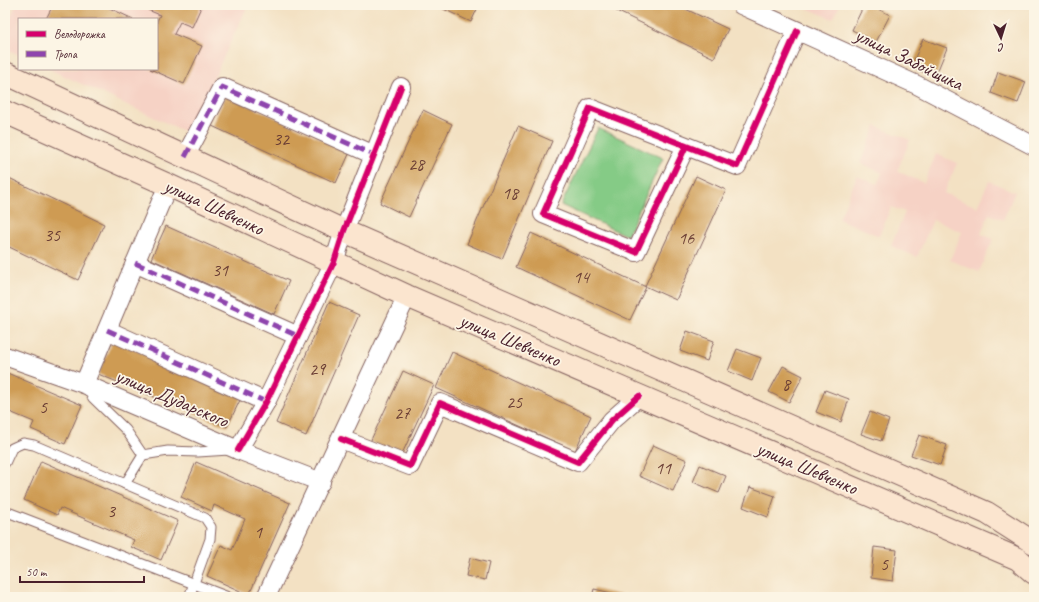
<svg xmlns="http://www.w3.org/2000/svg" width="1039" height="602" font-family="Caveat,sans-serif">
	<rect width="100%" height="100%" fill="#fcf5e5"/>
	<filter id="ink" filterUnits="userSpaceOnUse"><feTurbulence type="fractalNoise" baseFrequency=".025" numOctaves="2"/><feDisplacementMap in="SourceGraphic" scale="8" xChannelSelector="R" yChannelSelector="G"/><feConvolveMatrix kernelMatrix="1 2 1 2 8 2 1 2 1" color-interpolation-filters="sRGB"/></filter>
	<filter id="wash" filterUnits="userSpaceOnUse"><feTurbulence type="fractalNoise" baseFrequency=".012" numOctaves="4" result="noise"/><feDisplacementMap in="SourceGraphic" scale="16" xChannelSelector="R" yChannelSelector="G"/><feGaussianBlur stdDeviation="0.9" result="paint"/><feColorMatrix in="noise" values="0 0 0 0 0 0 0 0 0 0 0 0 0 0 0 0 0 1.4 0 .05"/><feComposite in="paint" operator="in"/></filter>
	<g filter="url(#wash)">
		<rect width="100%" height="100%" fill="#f3e1c3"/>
		<g fill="#f6d2c5">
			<polygon points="16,5 248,5 188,133 49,69 157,69 157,19 19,19 19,55 5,48 5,29"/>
			<polygon points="799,5 840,5 833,19"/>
			<polygon points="876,126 910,140 897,171 924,183 936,154 957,163 944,193 977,207 989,181 1015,192 1003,220 989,214 981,234 993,239 979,272 950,260 962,232 933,220 917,257 891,246 905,212 891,207 879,236 839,219 857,176 877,184 882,173 860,163"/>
		</g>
		<polygon fill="#85cb86" stroke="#687558" points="598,128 663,158 627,236 561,205"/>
		<g id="blocks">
			<g fill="#ce9b53">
				<polygon points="53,5 103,5 133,19 46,19"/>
				<polygon points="150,5 202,5 192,27 180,22 174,34 202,46 184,84 150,69 157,69 157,21 160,15 148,10"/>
				<polygon points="435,5 479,5 471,22"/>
				<polygon points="604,5 677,5 728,29 714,58"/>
				<polygon points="864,5 870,5 890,15 876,42 852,30"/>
				<polygon points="923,39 947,48 935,77 911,67"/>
				<polygon points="998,72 1026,82 1018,103 991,93"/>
				<polygon points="226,95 350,152 336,183 212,126"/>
				<polygon points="423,110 452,124 409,217 380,203"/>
				<polygon points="518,126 552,141 502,259 467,244"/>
				<polygon points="696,176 726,190 676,300 645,286"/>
				<polygon points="7,177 104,224 78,280 5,245 5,180"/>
				<polygon points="166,226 289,281 274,314 151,259"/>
				<polygon points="531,233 646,287 630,320 516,267"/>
				<polygon points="329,302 359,315 306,436 276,423"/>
				<polygon points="687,331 714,341 707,361 680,351"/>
				<polygon points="113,340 242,396 227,427 98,374"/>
				<polygon points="737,349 761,358 752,381 728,371"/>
				<polygon points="452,352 591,416 575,451 436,388"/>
				<polygon points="783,366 803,376 789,402 769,392"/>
				<polygon points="403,371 434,385 401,456 370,442"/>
				<polygon points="5,372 82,405 65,444 31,429 34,422 5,410"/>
				<polygon points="825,390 849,399 841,422 816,412"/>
				<polygon points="870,412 889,420 881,441 861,434"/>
				<polygon points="919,435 947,445 940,465 911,455"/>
				<polygon points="653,445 687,460 673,491 639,476"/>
				<polygon points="41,461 178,521 161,560 131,547 134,540 60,508 57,515 24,500"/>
				<polygon points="196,462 290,503 249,595 207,576 221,545 232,550 245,519 214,505 212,511 181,497"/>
				<polygon points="700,465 726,476 719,493 693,482"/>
				<polygon points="750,487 775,496 768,517 743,507"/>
				<polygon points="874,547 897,550 893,581 871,578"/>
				<polygon points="470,558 489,563 485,580 466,576"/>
				<polygon points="594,589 625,596 625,597 592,597"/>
			</g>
		</g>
	</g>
	<g filter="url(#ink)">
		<use href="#blocks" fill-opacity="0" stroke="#856360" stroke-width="1"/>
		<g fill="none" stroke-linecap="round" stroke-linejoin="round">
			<defs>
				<g id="lane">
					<polyline points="86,387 93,398 126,430 143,455"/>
					<polyline points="5,463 12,448 23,443 34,445 205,518 211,527 210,539 189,597"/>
					<polyline points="125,484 143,455 168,451 198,452 229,450"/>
					<polyline points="5,511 228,597"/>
				</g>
				<g id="street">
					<polyline points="741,5 917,85 1034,146"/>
					<polyline points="686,146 636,252 543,214 590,108 737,166 797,31"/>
					<polyline points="185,157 222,87 374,155"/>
					<polyline points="135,263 298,336"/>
					<polyline points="107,330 266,402"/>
					<polyline points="5,356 84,384 238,450 321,482"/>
					<polyline points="84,384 168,185"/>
					<polyline points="341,439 410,466 440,403 578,462 612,420 639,396"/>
					<polyline points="238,450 266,402 334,262 344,231 401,87"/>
					<polyline points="266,597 407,296"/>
				</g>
				<g id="secondary">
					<polyline points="5,73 344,231 987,513 1034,543"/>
					<polyline points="5,112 168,185 407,296 1018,559 1034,573"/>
				</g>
			</defs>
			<use href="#lane" stroke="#856360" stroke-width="11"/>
			<use href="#street" stroke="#856360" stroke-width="20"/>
			<use href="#secondary" stroke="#856360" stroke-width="24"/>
			<use href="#lane" stroke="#fff" stroke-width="9"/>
			<use href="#street" stroke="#fff" stroke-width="18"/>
			<use href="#secondary" stroke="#fbe5cf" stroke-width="22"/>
			<g stroke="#8e44ad" stroke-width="5" stroke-dasharray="10 5" stroke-linecap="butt">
				<polyline points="185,157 222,87 374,155"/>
				<polyline points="135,263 298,336"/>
				<polyline points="107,330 266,402"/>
			</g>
			<defs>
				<g id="cycleway">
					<polyline points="686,146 636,252 543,214 590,108 737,166 797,31"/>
					<polyline points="341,439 410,466 440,403 578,462 612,420 639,396"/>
					<polyline points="238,450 266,402 334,262 344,231 401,87"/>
				</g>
			</defs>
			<use href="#cycleway" stroke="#fcf5e5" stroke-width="8"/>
			<use href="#cycleway" stroke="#d6006c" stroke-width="6"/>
		</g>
	</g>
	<g text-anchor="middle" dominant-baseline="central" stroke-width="3.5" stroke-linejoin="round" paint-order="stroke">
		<g font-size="18" fill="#6b3e35">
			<text x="281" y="139">32</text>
			<text x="416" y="164">28</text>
			<text x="510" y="193">18</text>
			<text x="52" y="235">35</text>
			<text x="686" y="238">16</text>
			<text x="220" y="270">31</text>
			<text x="581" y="277">14</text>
			<text x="317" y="369">29</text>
			<text x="786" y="384">8</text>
			<text x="514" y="402">25</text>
			<text x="43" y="407">5</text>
			<text x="402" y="413">27</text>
			<text x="663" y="468">11</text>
			<text x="111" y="511">3</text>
			<text x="258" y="532">1</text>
			<text x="884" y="564">5</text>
		</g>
		<g font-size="20" fill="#4a1f2b" stroke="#fcf5e5">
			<text transform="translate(909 59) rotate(26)">улица Забойщика</text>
			<text transform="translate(214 207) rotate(25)">улица Шевченко</text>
			<text transform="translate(510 340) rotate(23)">улица Шевченко</text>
			<text transform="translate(172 398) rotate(23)">улица Дударского</text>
			<text transform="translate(807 468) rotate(23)">улица Шевченко</text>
		</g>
	</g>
	<rect width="1039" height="602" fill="none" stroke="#fcf5e5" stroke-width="20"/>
	<rect x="18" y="18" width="140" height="52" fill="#fcf5e5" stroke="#b59f9b"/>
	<rect x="26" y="31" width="20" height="6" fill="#d6006c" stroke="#b59f9b"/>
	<text x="54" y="38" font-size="12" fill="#4a1f2b">Велодорожка</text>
	<rect x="26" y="51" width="20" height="6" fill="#8e44ad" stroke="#b59f9b"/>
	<text x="54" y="58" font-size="12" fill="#4a1f2b">Тропа</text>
	<g transform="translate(1001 38) rotate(176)" stroke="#fcf5e5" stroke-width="3" paint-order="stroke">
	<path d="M0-3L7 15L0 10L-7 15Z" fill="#4a1f2b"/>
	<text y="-6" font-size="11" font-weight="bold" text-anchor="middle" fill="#4a1f2b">С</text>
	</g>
	<path d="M20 576v6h124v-6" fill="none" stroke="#4a1f2b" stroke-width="2"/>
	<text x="26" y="576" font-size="12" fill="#4a1f2b" stroke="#fcf5e5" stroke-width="3" paint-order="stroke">50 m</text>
</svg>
